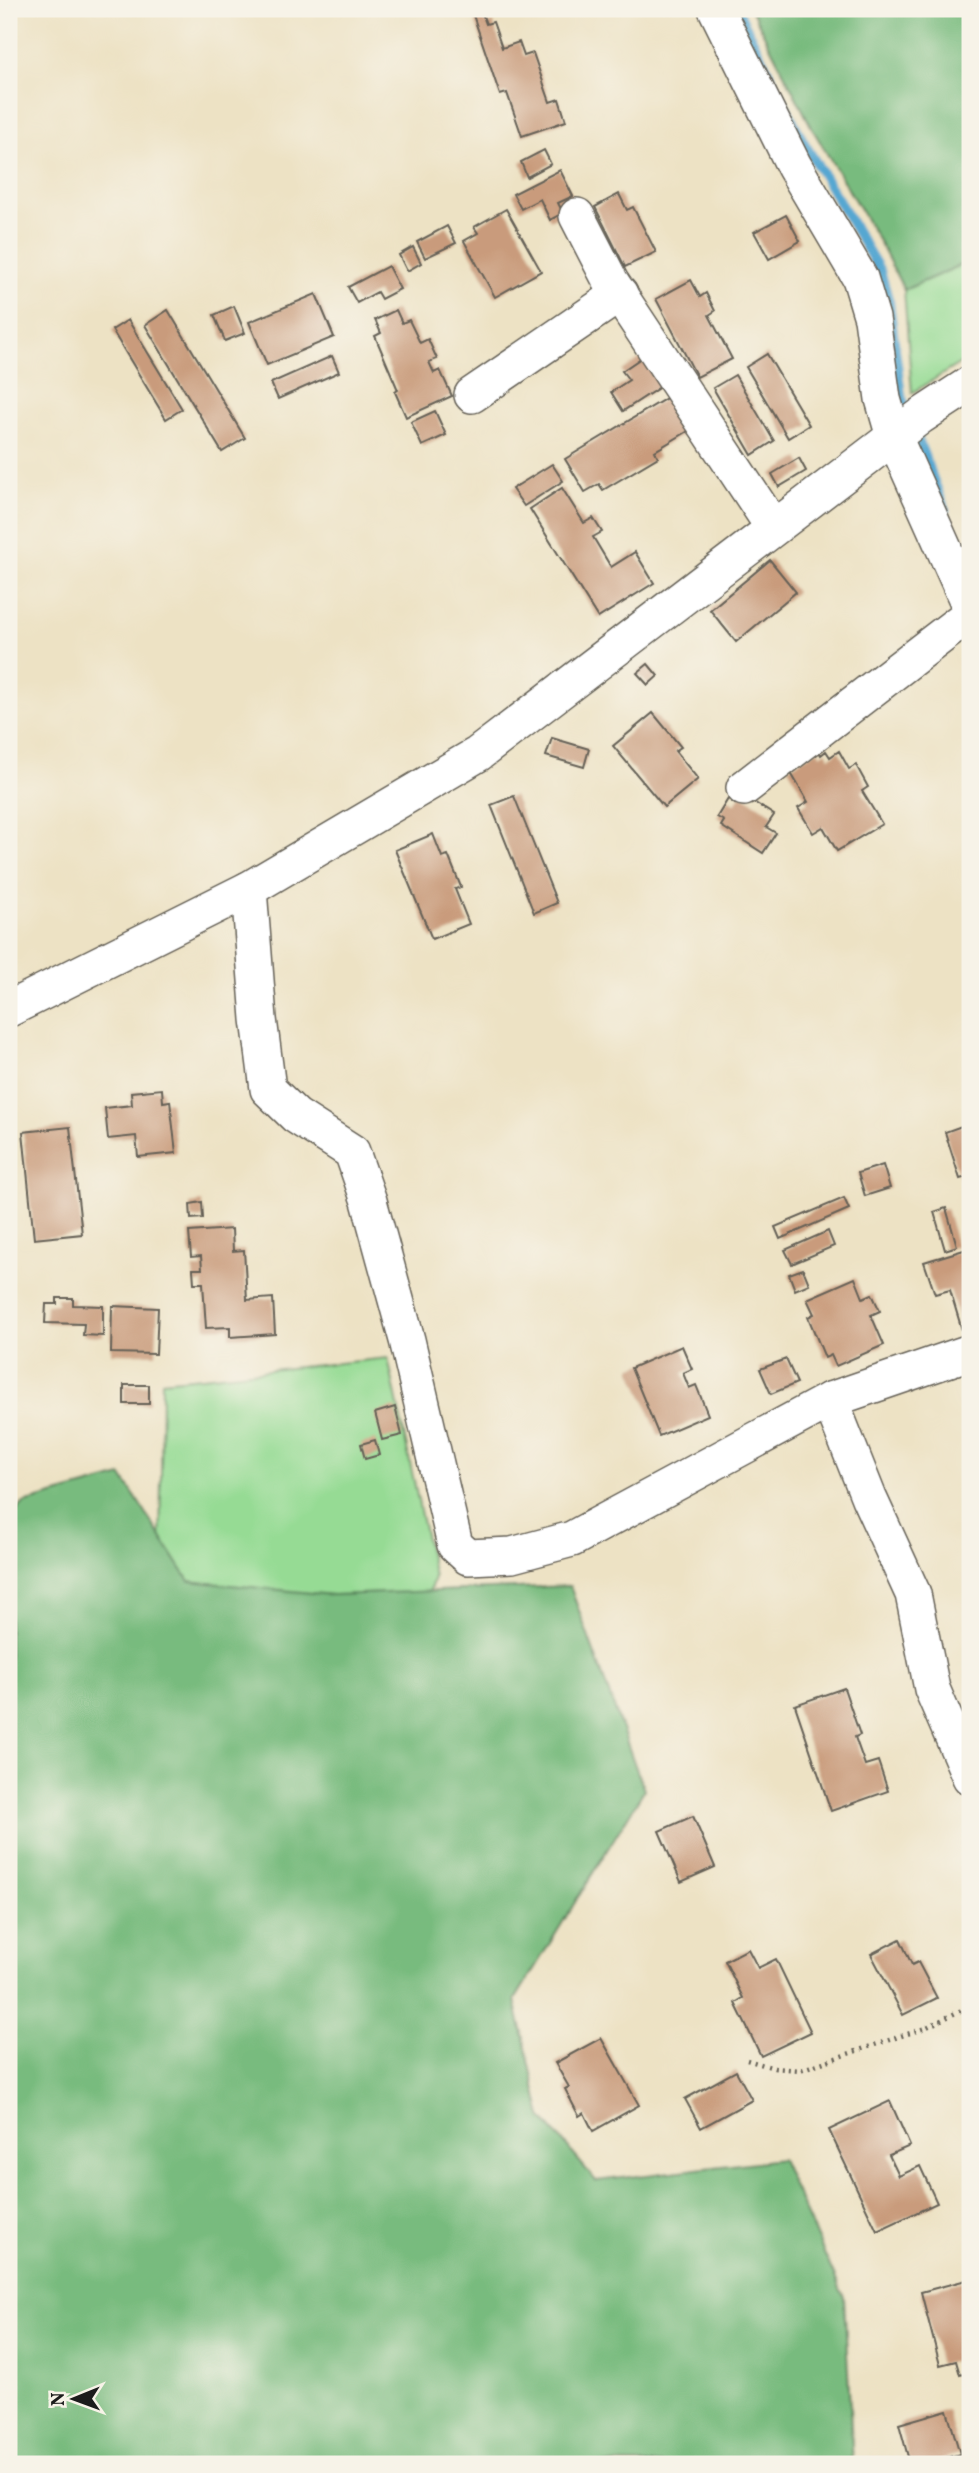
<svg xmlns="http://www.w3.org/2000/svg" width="979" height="2473" font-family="Vollkorn,serif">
	<rect width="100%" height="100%" fill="#f7f3e8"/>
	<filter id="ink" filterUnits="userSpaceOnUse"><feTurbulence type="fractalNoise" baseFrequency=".0143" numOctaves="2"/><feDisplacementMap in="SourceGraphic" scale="14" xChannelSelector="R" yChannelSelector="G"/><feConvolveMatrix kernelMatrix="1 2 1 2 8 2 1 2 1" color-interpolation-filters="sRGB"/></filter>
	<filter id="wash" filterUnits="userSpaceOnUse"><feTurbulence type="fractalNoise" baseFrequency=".00686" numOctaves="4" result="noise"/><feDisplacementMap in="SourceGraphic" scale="28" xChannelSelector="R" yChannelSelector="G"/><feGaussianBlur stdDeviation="1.57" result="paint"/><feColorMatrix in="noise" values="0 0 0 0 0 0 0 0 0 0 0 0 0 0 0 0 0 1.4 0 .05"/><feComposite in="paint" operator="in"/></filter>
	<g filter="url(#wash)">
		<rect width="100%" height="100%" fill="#ede2c4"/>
		<g fill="#96db94" stroke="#597c58" stroke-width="2">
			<polygon points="970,261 970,357 912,393 904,290"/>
			<polygon points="388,1358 434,1577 427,1600 186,1592 160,1567 162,1381"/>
		</g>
		<g fill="#78bb7e" stroke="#4a6c4d" stroke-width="2">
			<polygon points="751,9 970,9 970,261 904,290 880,243 813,130"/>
			<polygon points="122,1476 189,1581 333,1595 570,1586 644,1790 515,2000 542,2117 596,2181 781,2159 844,2297 853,2464 9,2464 9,1519 24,1503"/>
		</g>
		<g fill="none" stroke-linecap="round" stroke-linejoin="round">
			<polyline stroke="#56a7d1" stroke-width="10" points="737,9 803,141 880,271 889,302 901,396 945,510"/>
		</g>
		<g id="blocks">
			<g fill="#c99b7c">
				<polygon points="482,13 486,24 493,22 502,48 519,42 524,56 533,53 550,102 559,99 566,121 522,136 507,93 500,95 473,15"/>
				<polygon points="544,150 551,164 527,177 521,162"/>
				<polygon points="560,170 573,196 558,203 563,213 550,220 540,199 521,209 513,194"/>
				<polygon points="619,194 627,210 633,207 656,252 625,267 595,207"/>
				<polygon points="506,209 541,271 495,297 464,241 478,233 474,227"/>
				<polygon points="786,215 800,241 769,259 754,232"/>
				<polygon points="447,226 456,243 425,258 417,242"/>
				<polygon points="413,247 421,263 407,271 399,255"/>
				<polygon points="388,266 400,289 381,299 377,292 357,303 348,287"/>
				<polygon points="691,280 700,297 706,293 715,311 709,315 732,359 697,377 656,299"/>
				<polygon points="316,294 334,337 267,365 249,322"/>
				<polygon points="234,306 245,333 225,341 214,315"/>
				<polygon points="168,310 245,438 222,452 145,325"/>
				<polygon points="396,310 402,323 409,320 420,343 428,339 437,359 429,362 434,373 440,370 452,396 406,417 395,392 398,390 375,336 381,333 375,320"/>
				<polygon points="128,320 182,409 166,419 112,330"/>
				<polygon points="647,354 666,383 623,411 611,392 629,380 622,371"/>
				<polygon points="767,354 809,425 788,438 746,367"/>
				<polygon points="332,356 339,372 278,399 271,383"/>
				<polygon points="735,375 774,441 752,455 713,388"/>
				<polygon points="670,396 690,430 655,451 658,457 603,490 599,484 585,492 565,459"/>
				<polygon points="435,411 446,435 422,446 411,422"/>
				<polygon points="799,458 806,471 779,487 772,474"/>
				<polygon points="552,464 563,481 524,506 512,489"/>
				<polygon points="562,488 584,523 593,518 602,532 593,537 611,567 635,552 654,583 598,618 530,509"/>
				<polygon points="770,560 796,592 736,642 710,610"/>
				<polygon points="648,664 658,676 648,685 637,673"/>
				<polygon points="653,713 681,747 675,751 698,779 664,807 613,746"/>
				<polygon points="552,738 589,749 584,767 546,756"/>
				<polygon points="818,750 821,755 826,751 830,757 839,751 849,769 856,765 868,787 862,791 882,824 837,851 823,827 813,833 798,808 808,802 788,768"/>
				<polygon points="741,794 774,815 766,827 776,833 763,853 721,826 724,821 717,817 728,799 735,804"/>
				<polygon points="514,796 557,903 534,913 491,805"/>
				<polygon points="433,834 442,857 448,855 461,887 455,889 469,924 432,939 395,850"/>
				<polygon points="162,1089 163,1102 170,1101 176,1153 138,1157 136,1136 108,1139 105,1108 132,1105 131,1092"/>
				<polygon points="970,1123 970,1176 960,1179 945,1132"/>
				<polygon points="70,1127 82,1234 34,1239 23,1132"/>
				<polygon points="883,1165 890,1188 865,1196 858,1173"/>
				<polygon points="844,1198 849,1209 780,1239 775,1227"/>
				<polygon points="202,1202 203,1218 191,1219 190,1204"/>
				<polygon points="946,1208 957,1246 945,1250 934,1212"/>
				<polygon points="232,1229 233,1251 244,1250 247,1300 273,1298 275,1334 230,1337 230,1327 206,1328 203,1283 194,1283 193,1269 202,1269 201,1256 191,1257 189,1232"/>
				<polygon points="828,1231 834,1246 792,1264 785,1250"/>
				<polygon points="967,1249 970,1259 970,1328 962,1330 950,1290 935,1294 924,1262"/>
				<polygon points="803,1269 809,1284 795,1290 789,1274"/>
				<polygon points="855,1278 863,1298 872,1294 880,1311 871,1315 884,1345 836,1366 831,1355 825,1358 808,1317 814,1314 807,1299"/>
				<polygon points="57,1298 73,1298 73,1305 103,1306 103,1336 83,1335 84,1324 45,1323 46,1304 57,1304"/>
				<polygon points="112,1306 158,1308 156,1354 111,1353"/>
				<polygon points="682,1346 692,1369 683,1373 689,1388 696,1385 708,1415 659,1436 631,1368"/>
				<polygon points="786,1359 797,1383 771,1394 760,1369"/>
				<rect x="124" y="1385" width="25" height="19"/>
				<polygon points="395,1407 402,1435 382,1440 375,1413"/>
				<polygon points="375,1440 379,1455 365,1459 361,1444"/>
				<polygon points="844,1688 860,1735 855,1737 865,1765 878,1761 888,1791 831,1811 795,1705"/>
				<polygon points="693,1816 715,1867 681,1882 659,1831"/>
				<polygon points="900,1939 912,1965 918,1962 937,1998 903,2015 871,1954"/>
				<polygon points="748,1949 758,1968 776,1959 811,2032 761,2056 735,2003 743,1998 725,1961"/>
				<polygon points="601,2038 639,2105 593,2131 584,2113 579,2116 565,2089 569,2087 555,2063"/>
				<polygon points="736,2071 752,2100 701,2128 685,2099"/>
				<polygon points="890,2101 910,2146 889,2155 899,2176 920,2166 937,2203 877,2231 829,2130"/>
				<polygon points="970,2279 970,2372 960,2375 956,2361 940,2365 921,2292"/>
				<polygon points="947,2410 960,2454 924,2464 910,2464 899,2424"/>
			</g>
		</g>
	</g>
	<g filter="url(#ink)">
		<use href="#blocks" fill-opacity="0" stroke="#656157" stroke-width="2"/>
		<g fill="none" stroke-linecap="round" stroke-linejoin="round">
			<defs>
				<g id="minor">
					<polyline points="716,9 794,166 860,278 872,318 883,399 894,437 970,607"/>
					<polyline points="577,216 611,282 773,527"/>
					<polyline points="472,395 620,294"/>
					<polyline points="744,788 970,614"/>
					<polyline points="249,889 259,1019 268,1089 296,1116 352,1152 369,1201 407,1340 455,1545 468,1557 512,1555 572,1539 830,1400 970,1352"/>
					<polyline points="9,1009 249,889 478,754 921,416 970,384"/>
					<polyline points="830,1400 869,1498 913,1594 932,1689 970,1777"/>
				</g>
			</defs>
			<use href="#minor" stroke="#656157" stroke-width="38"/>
			<polyline stroke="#656157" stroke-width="4.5" stroke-dasharray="2 5" stroke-linecap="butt" points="747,2060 774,2068 800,2070 925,2028 970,2006"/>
			<use href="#minor" stroke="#fff" stroke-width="35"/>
		</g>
	</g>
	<rect width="979" height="2473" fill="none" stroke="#f7f3e8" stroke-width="35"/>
	<g transform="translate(74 2399) rotate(269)" stroke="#f7f3e8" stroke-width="5" paint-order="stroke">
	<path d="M0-5L12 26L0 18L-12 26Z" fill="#1c1c1c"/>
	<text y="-10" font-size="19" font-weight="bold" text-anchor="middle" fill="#1c1c1c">N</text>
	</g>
</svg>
